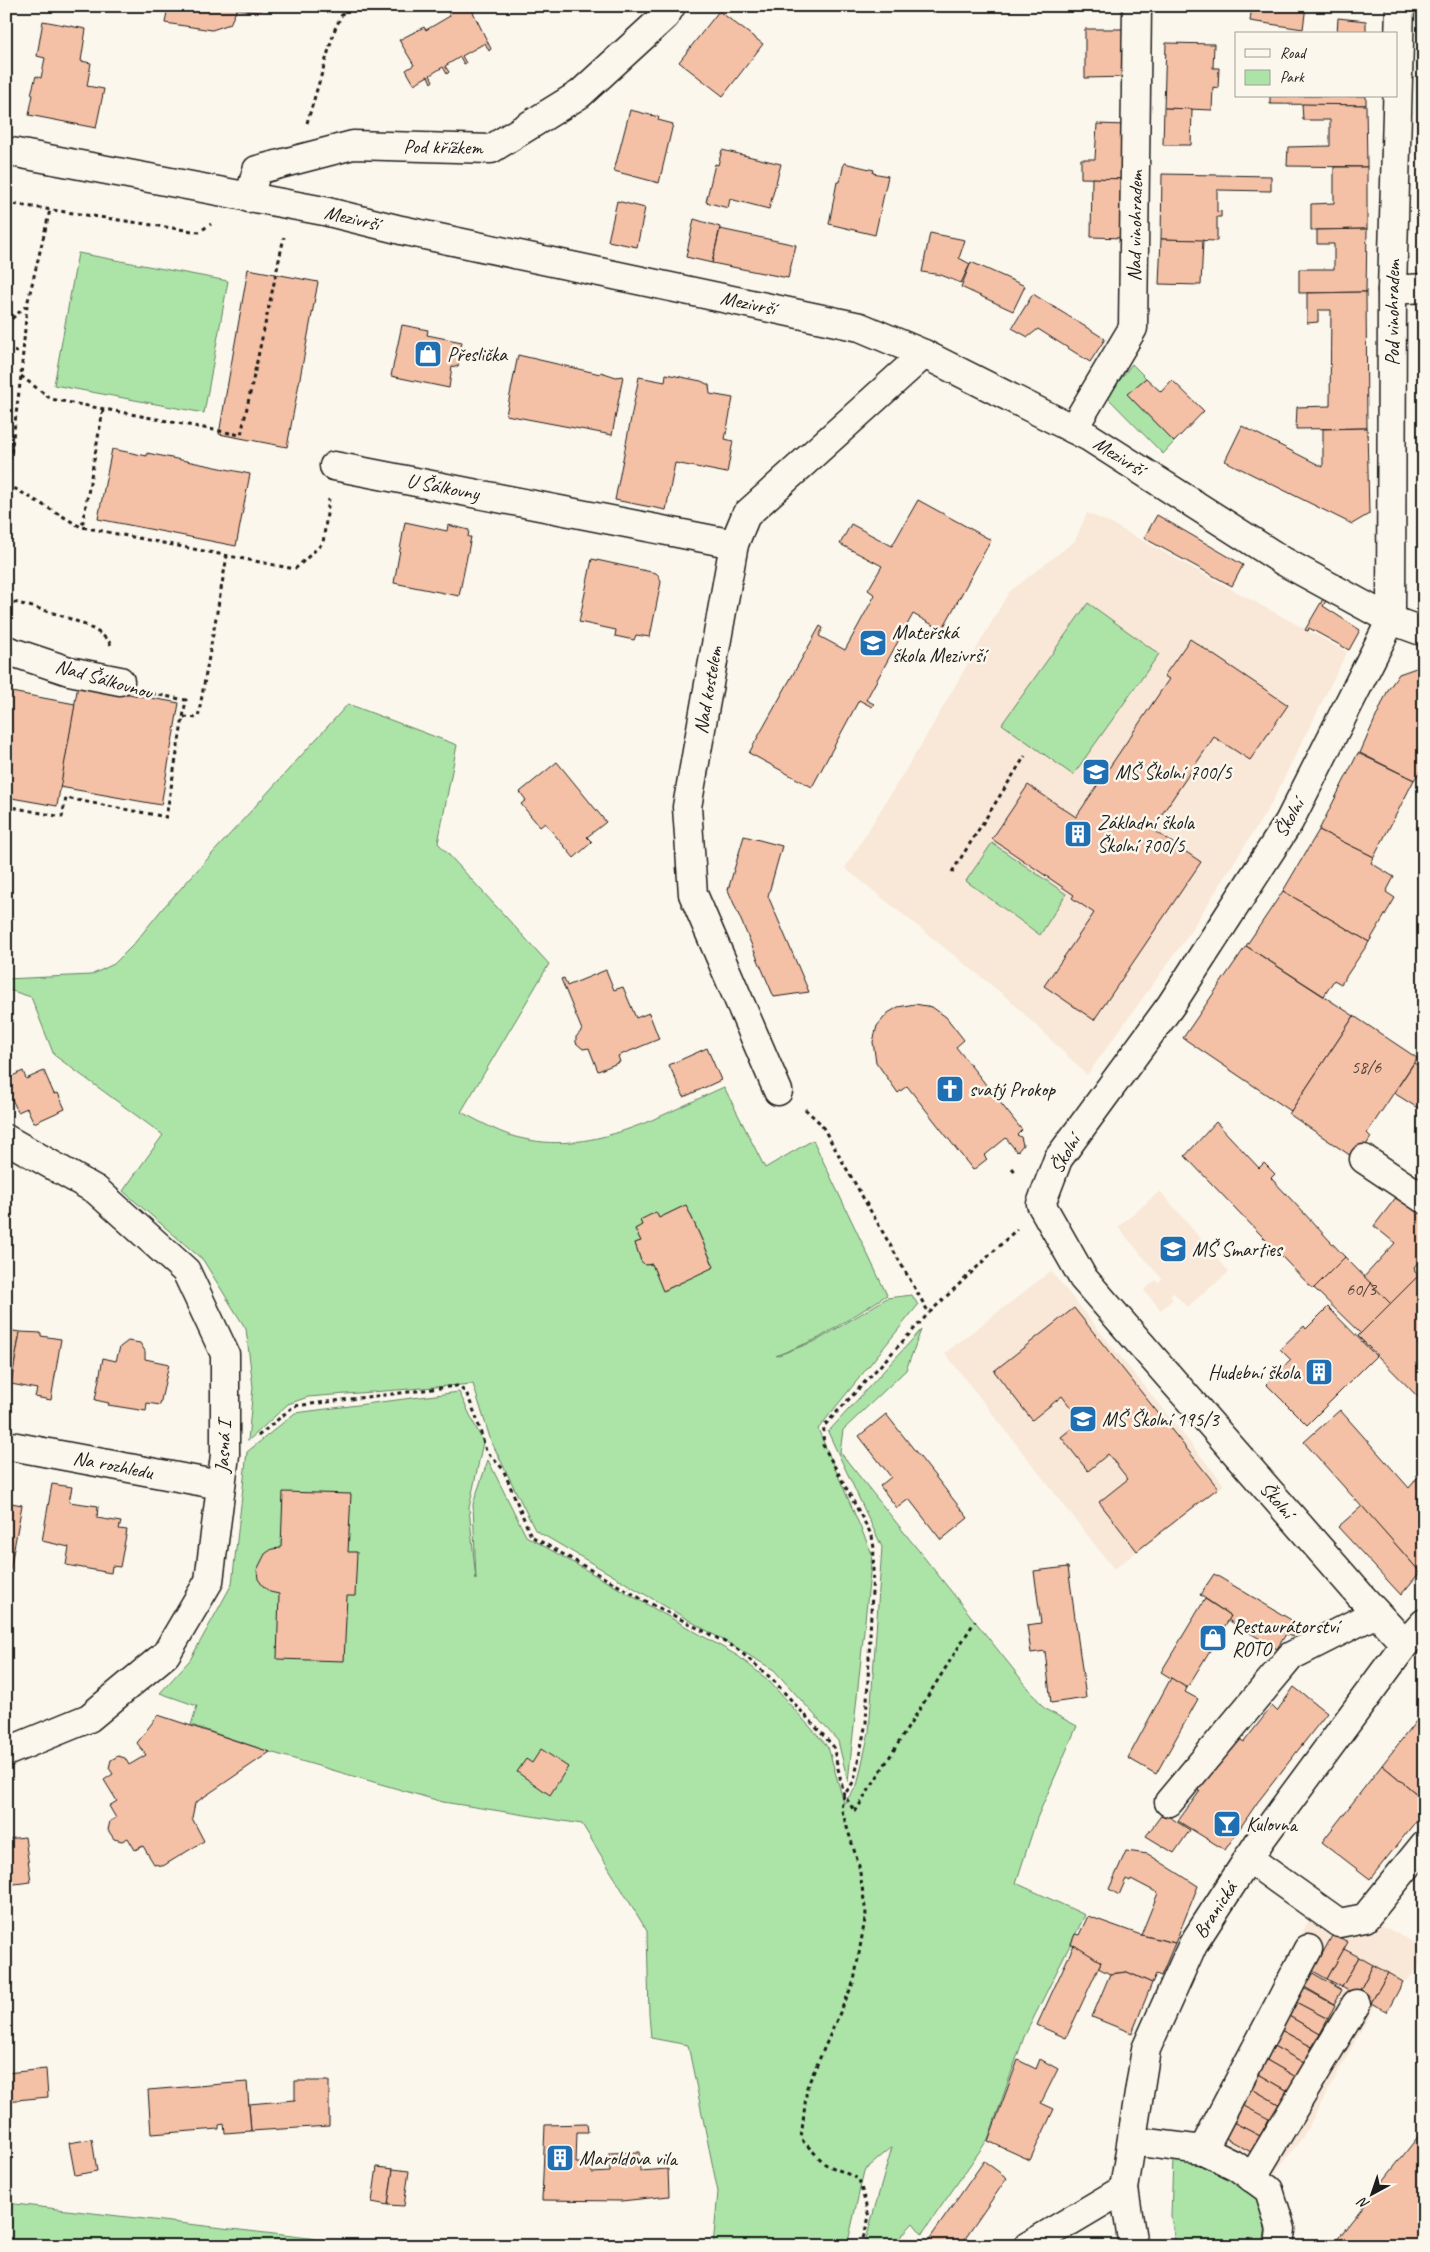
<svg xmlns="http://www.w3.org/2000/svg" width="1430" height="2252" font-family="Caveat,sans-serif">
	<rect width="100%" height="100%" fill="#fbf7ec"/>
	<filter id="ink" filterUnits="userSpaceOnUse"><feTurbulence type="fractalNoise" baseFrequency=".02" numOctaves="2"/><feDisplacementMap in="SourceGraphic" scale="10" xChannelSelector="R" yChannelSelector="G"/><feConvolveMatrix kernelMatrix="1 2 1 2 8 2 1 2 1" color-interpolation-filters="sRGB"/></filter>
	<g filter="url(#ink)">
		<g fill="#f9e7d7">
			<polygon points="1087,513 1110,523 1347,652 1271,804 1184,941 1087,1075 1010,1000 845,868 924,740 1009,592 1075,541"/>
			<polygon points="1160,1191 1229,1272 1187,1307 1174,1293 1170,1296 1173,1299 1161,1310 1144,1290 1156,1280 1158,1283 1162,1279 1118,1227"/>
			<polygon points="1051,1271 1224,1485 1114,1569 945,1353"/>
			<polygon points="1312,1914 1330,1933 1330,1938 1333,1934 1377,1923 1424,1948 1424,1959 1408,1980 1403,1982 1387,2012 1375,2005 1302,2138 1270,2179 1196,2140"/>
		</g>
		<g fill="#ace4a8" stroke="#648062" fill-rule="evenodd">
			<polygon points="78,253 228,281 204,413 54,385"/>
			<polygon points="1132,364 1146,378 1128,395 1174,442 1163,454 1107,397"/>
			<polygon points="1088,603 1159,654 1073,775 1002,724"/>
			<path d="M348,704L457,745L438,843L549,964L461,1112C481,1122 502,1135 524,1139C595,1155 661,1115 724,1087L765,1168L813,1140L887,1295L819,1338L776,1356L818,1340L887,1298L912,1295L918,1305L818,1429L872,1554L848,1782L838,1741L774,1670L535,1530L491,1441L473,1384L308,1397L288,1404L248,1441L253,1387L246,1329L203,1260L123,1191L163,1135L54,1055L31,997L6,989V979L91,975L114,964L133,945L163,908ZM686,1205L714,1266L664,1291L652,1264L645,1265L641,1261L635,1243L641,1241L635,1229L642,1225L640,1220L656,1213L659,1218Z"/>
			<polygon points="992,843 1066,894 1040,935 966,881"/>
			<polygon points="921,1330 906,1370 843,1430 840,1452 1045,1709 1077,1726 1037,1818 1016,1883 1085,1915 1024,2037 988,2139 922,2234 913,2223 892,2246 864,2246 892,2147 864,2171 847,2246 713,2246 718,2192 688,2045 651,2038 649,2014 647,1931 582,1824 443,1802 270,1752 191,1725 197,1706 160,1693 190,1660 232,1584 247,1452 295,1413 459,1392 483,1442 469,1508 476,1580 473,1504 488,1460 526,1536 738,1656 768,1680 828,1747 844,1803 857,1786 869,1732 882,1547 828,1432"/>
			<polygon points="1173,2157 1220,2170 1259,2198 1267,2218 1263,2246 1176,2246 1171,2217"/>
			<polygon points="6,2203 309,2238 345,2246 6,2246"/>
		</g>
		<g fill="#f5c1a6" stroke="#1c1c1c">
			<polygon points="168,6 264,6 259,12 237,9 230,24 212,30 165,23"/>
			<polygon points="450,6 470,6 491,49 489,51 485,43 462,56 466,63 464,64 460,57 445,66 449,72 447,74 443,67 430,75 433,81 431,83 428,76 414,84 406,70 414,65 399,40 424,27 426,30 450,16 446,8"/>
			<polygon points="1252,6 1306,6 1303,29 1250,21"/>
			<polygon points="719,11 763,44 723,96 679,62"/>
			<polygon points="1338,18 1366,21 1366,34 1337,34"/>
			<polygon points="43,21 86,29 81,61 91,63 87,86 104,89 96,128 29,115 33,95 31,94 36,76 41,78 45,58 37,56"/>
			<polygon points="1085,29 1128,29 1127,77 1085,78"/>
			<polygon points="1166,43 1214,44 1213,68 1219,68 1218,88 1213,87 1212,110 1164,108"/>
			<polygon points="1270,96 1366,96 1366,105 1270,104"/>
			<polygon points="1302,104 1366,105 1367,167 1287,166 1288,147 1330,146 1330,120 1303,120"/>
			<polygon points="1164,108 1192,109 1191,145 1163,145"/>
			<polygon points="630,110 659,117 658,120 673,124 659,183 614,171"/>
			<polygon points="1097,124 1126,125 1125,179 1081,178 1081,159 1095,159"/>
			<polygon points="722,150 781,164 769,209 730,199 728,208 706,202 715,164 718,165"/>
			<polygon points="844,163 874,170 873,173 888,176 875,235 829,224 837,182 840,182"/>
			<polygon points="1334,167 1367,167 1367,229 1311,230 1311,204 1334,203"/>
			<polygon points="1162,174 1271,176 1271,191 1217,190 1217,212 1221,211 1221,217 1217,217 1217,241 1161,239"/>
			<polygon points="1092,178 1125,179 1124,238 1091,237"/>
			<polygon points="617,201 645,208 637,247 608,241"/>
			<polygon points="694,219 720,227 712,263 686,257"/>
			<polygon points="720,229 796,245 788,278 712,263"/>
			<polygon points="1367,229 1366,292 1299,293 1299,269 1334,269 1334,244 1317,244 1317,230"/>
			<polygon points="930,233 965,240 959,258 970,264 961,283 941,275 922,272"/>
			<polygon points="1161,239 1203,240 1201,285 1159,284"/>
			<polygon points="971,262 1025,286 1013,311 961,287"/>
			<polygon points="248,269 318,282 287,447 219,434"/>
			<polygon points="1366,292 1367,428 1296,429 1297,407 1330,406 1331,310 1318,310 1318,322 1307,323 1307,293"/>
			<polygon points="1033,294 1105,339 1090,362 1038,329 1028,337 1012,328"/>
			<polygon points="402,325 428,330 427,335 462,342 458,367 452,366 449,388 391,376"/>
			<polygon points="518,355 600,374 601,372 616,377 623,376 612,435 506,415"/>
			<polygon points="666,374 701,381 709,385 710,394 733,398 725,439 733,441 727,473 675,463 666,510 615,500 639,377 665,382"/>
			<polygon points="1146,378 1161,392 1172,380 1204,411 1174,442 1127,394"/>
			<polygon points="1242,426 1323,467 1323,429 1367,428 1369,514 1352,524 1225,461"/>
			<polygon points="112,449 147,456 147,453 250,474 236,546 98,519"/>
			<polygon points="918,500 991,540 942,630 913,614 866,700 874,704 872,707 859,700 812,787 749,753 820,626 823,628 819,636 845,650 875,595 868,590 882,566 840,544 851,524 892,546"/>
			<polygon points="1157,515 1243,565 1232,586 1144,538"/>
			<polygon points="405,522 447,531 448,525 469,530 468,537 471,537 459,596 394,583"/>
			<polygon points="592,559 656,573 659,576 661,582 650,637 636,635 634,640 615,636 616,630 579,622"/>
			<polygon points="1323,599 1326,601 1323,606 1360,630 1349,650 1309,628 1308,631 1305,630"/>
			<polygon points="1190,639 1288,705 1250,760 1214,737 1152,829 1201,862 1094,1020 1044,986 1094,913 1072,898 1074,895 992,839 1028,785 1076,817 1169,679 1164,676"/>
			<polygon points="1419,667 1424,668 1424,771 1419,773 1414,780 1360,753 1388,690 1399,674"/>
			<polygon points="78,685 179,703 161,805 60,787"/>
			<polygon points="6,691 75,704 57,806 6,797"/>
			<polygon points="1358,753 1414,780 1374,857 1319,830"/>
			<polygon points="557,762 606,822 587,837 592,842 574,858 545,823 540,827 521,804 526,800 520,792"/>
			<polygon points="1319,830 1374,857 1371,863 1394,877 1386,892 1395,898 1369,942 1283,891"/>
			<polygon points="744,836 782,846 768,896 809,992 774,997 728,890"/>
			<polygon points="1283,891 1369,942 1341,984 1334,980 1324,996 1246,946"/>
			<polygon points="1246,946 1354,1016 1291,1111 1183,1038"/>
			<polygon points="606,970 614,990 623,987 636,1018 649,1013 659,1039 618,1056 620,1062 598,1071 589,1048 583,1049 576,1043 576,1037 582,1030 561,979 564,978 567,986"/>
			<polygon points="915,1004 932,1007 946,1017 964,1040 956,1047 1022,1130 1017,1135 1021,1137 1023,1145 1017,1152 1006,1138 984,1156 987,1159 973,1170 907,1086 898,1093 876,1062 873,1042 877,1026 888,1013 898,1007"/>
			<polygon points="1354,1016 1417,1058 1367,1133 1371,1137 1357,1160 1289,1114"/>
			<polygon points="707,1048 721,1080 684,1097 669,1065"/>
			<polygon points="1414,1063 1424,1069 1424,1112 1394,1093"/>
			<polygon points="23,1071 26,1079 44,1071 54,1094 58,1093 65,1109 34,1123 27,1108 18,1112 11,1097 6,1099 6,1079"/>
			<polygon points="1216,1122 1259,1168 1264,1163 1275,1174 1271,1178 1345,1257 1313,1289 1185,1156"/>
			<polygon points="1397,1196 1424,1213 1424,1256 1414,1267 1415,1272 1419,1275 1391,1304 1364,1277 1395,1243 1374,1226"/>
			<polygon points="686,1205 714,1267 663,1291 652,1264 645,1265 641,1261 635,1243 641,1241 635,1229 642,1225 640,1220 656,1212 659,1218"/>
			<polygon points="1345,1257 1391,1304 1361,1334 1314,1288"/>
			<polygon points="1424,1270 1424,1337 1417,1344 1424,1350 1424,1403 1358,1336"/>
			<polygon points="1328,1307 1376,1356 1307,1425 1266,1384 1291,1360 1280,1349 1304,1326 1306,1329"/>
			<polygon points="1074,1308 1218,1488 1137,1551 1099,1502 1128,1479 1108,1454 1088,1471 1061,1437 1081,1421 1062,1396 1032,1420 994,1371"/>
			<polygon points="6,1330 20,1332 11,1384 6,1383"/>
			<polygon points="20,1332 41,1333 41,1336 61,1339 51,1400 35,1397 37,1389 11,1384"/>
			<polygon points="128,1341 140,1343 145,1351 145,1359 169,1364 160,1405 147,1403 146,1411 108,1405 109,1403 95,1400 103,1358 116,1361 120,1347"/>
			<polygon points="1340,1410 1409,1488 1424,1470 1424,1568 1420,1572 1304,1442"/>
			<polygon points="886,1414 968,1518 941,1540 909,1499 897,1508 880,1486 891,1477 859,1436"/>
			<polygon points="52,1484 72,1487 69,1502 98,1506 97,1518 121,1522 119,1529 127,1530 120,1567 112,1566 111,1573 66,1565 69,1547 42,1541"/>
			<polygon points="283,1492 351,1494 348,1552 357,1552 355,1596 347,1596 344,1661 277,1659 279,1594 270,1592 263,1586 258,1579 257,1570 265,1554 272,1549 281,1548"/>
			<polygon points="6,1502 22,1505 10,1570 6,1569"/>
			<polygon points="1362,1506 1420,1572 1401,1595 1338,1527"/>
			<polygon points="1068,1567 1086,1698 1051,1703 1045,1651 1031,1653 1027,1625 1041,1623 1034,1571"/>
			<polygon points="1214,1574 1293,1621 1296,1627 1292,1637 1286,1634 1277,1649 1228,1620 1231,1616 1200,1595"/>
			<polygon points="1205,1599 1231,1616 1187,1688 1161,1672"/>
			<polygon points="1171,1678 1187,1688 1185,1692 1198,1699 1156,1774 1128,1758"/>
			<polygon points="1294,1687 1327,1713 1257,1803 1225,1850 1178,1821 1200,1791 1198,1789 1237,1737 1244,1742 1272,1706 1277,1711"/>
			<polygon points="1424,1711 1424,1800 1382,1765"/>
			<polygon points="158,1715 270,1752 195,1803 192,1818 204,1841 163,1866 154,1864 143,1846 135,1850 128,1838 122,1841 114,1839 108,1830 110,1821 116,1818 109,1806 117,1801 104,1780 113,1774 109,1768 111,1760 118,1756 125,1758 129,1765 146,1755 137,1743"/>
			<polygon points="541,1749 568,1767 550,1795 517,1772 526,1759 532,1763"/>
			<polygon points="1382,1765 1424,1800 1424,1811 1370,1879 1322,1842"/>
			<polygon points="1163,1813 1190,1830 1174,1853 1146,1836"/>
			<polygon points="25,1837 31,1882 6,1885 6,1839"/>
			<polygon points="1126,1851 1148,1854 1198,1886 1175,1943 1141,1935 1158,1893 1131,1879 1130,1881 1126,1879 1119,1895 1109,1889"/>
			<polygon points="1088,1916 1141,1935 1175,1943 1161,1976 1156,1974 1152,1983 1127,1972 1110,1974 1098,1968 1101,1962 1071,1944 1075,1934 1079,1935"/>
			<polygon points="1333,1934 1348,1942 1327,1979 1313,1971"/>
			<polygon points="1074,1945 1101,1962 1066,2038 1037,2025"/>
			<polygon points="1344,1949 1359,1957 1342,1987 1327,1979"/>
			<polygon points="1359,1957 1373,1965 1357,1996 1342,1987"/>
			<polygon points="1373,1965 1388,1973 1371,2003 1357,1996"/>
			<polygon points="1309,1971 1342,1990 1334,2004 1301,1985"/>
			<polygon points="1127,1972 1152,1983 1132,2033 1092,2017 1110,1974"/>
			<polygon points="1388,1973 1403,1982 1387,2012 1371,2003"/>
			<polygon points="1302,1987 1335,2005 1328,2019 1294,2001"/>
			<polygon points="1294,2001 1328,2019 1320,2034 1287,2015"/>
			<polygon points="1287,2015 1320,2034 1312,2047 1279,2029"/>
			<polygon points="1279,2029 1312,2047 1304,2063 1270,2044"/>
			<polygon points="1270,2044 1304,2063 1296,2077 1263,2058"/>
			<polygon points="1263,2058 1296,2077 1288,2091 1255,2072"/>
			<polygon points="1040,2059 1058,2069 1041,2103 1054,2109 1030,2160 988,2141 1018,2060 1036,2069"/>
			<polygon points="46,2069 48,2097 6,2101 6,2073"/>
			<polygon points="1255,2072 1288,2091 1280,2105 1247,2086"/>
			<polygon points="295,2081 329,2081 329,2126 251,2131 249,2104 295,2100"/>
			<polygon points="247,2082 251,2131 225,2133 224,2124 219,2125 219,2129 151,2134 148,2090"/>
			<polygon points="1247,2086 1280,2105 1271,2121 1238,2103"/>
			<polygon points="1240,2104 1269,2119 1260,2136 1231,2121"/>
			<polygon points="1231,2121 1260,2136 1251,2152 1222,2136"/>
			<polygon points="587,2124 588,2132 577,2132 576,2163 589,2163 589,2165 591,2165 592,2173 610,2172 609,2153 639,2152 640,2171 668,2169 669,2196 621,2201 542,2200 545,2125"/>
			<polygon points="1424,2129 1424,2237 1417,2246 1332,2246"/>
			<polygon points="92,2139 97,2171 75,2175 69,2143"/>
			<polygon points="984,2161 1007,2178 960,2246 934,2246 928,2241"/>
			<polygon points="377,2167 393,2169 388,2205 372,2202"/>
			<polygon points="393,2169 409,2171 404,2206 388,2205"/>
		</g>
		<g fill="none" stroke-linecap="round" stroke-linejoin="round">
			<defs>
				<g id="minor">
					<polyline points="1400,6 1392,290 1391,620 1289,822 1171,1005 1058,1159 1041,1204 1083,1278 1359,1594 1405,1644"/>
					<polyline points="6,151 324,211 401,230 860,327 924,354 1089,437 1283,561 1391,620 1424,632"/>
					<polyline points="249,198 257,170 353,145 491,149 580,94 665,16 671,6"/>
					<polyline points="1392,290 1424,288"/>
					<polyline points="1073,429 1133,328 1137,6"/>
					<polyline points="334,466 734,544"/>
					<polyline points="6,650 69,671 120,681"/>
					<polyline points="778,1091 693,894 687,807 734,544 746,515 924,354"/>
					<polyline points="6,1139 96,1190 186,1271 225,1354 225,1455 209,1581 166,1654 89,1718 6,1752"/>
					<polyline points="1364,1159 1424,1199"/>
					<polyline points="6,1445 220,1485"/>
					<polyline points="1169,1802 1291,1656 1376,1613"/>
					<polyline points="1248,1858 1339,1923 1365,1918 1424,1845"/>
					<polyline points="1132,2141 1203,2150 1236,2166 1269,2190 1281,2229 1279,2246"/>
					<polyline points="1203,2150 1308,1949"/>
					<polyline points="1252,2178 1356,2004"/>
					<polyline points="1028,2246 1124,2189"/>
					<polyline points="1133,2246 1124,2189 1146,2049 1193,1944 1261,1839 1405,1644 1424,1623"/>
				</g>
			</defs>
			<use href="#minor" stroke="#1c1c1c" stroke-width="31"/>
			<g stroke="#1c1c1c" stroke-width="3" stroke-dasharray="4 4" stroke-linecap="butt">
				<polyline points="307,123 335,29 346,6"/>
				<polyline points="6,203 199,232 211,224"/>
				<polyline points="6,324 26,306"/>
				<polyline points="6,351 21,352"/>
				<polyline points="21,376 51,399 241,435 284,237"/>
				<polyline points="103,410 82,527 295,569 323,543 329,499"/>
				<polyline points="7,484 21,376 27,305 50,210"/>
				<polyline points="7,484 81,527"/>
				<path d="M6,600C32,607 99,622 111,645"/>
				<polyline points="184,717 198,718 227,556"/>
				<polyline points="6,806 62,817 66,798 166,817 186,700 149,693"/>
				<polyline points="952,872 1025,756"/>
				<polyline points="805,1109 821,1124 929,1313 1017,1229"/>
				<polyline points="1012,1168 1017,1174"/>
				<polyline points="258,1436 294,1406 457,1386 466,1392 476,1416 486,1451 503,1469 531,1536 640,1598 736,1648 772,1679 833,1746 844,1795 855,1812 975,1621"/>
				<polyline points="861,2246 869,2217 859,2179 825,2164 801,2139 807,2087 854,1981 866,1914 859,1866 841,1808 844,1795 854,1781 866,1723 874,1548 872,1536 823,1445 824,1426 929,1313"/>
			</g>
			<use href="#minor" stroke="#fbf7ec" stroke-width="28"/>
		</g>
	</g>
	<defs>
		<symbol id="shop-square" viewBox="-11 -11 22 22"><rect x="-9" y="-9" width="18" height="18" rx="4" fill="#1f6fb2" stroke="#fbf7ec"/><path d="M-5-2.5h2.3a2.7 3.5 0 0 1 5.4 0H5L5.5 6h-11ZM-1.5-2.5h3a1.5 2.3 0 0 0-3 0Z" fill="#fff"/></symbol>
		<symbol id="school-square" viewBox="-11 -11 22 22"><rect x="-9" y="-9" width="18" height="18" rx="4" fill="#1f6fb2" stroke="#fbf7ec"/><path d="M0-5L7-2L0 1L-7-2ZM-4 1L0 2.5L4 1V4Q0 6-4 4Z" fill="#fff"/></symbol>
		<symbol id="building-square" viewBox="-11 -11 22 22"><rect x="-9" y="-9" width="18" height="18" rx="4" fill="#1f6fb2" stroke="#fbf7ec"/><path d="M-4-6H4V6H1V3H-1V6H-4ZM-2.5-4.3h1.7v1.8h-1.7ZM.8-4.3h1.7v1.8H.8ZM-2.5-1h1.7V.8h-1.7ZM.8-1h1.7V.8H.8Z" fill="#fff"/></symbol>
		<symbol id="church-square" viewBox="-11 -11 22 22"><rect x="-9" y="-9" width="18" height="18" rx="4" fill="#1f6fb2" stroke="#fbf7ec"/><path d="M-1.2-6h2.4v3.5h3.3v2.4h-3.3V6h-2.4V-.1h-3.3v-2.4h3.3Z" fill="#fff"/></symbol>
		<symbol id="bar-square" viewBox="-11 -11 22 22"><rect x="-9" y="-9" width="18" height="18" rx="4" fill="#1f6fb2" stroke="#fbf7ec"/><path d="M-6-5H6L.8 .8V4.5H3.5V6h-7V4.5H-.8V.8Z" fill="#fff"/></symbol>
	</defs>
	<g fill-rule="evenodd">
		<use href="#shop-square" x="412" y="338" width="32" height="32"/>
		<use href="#school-square" x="857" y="627" width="32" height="32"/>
		<use href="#school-square" x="1080" y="756" width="32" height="32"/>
		<use href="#building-square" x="1062" y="818" width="32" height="32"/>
		<use href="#church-square" x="934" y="1073" width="32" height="32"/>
		<use href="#school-square" x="1157" y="1233" width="32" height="32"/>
		<use href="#building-square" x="1303" y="1356" width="32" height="32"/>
		<use href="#school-square" x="1067" y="1403" width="32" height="32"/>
		<use href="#shop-square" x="1197" y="1622" width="32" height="32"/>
		<use href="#bar-square" x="1211" y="1808" width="32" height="32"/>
		<use href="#building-square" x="544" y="2142" width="32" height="32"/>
	</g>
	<g text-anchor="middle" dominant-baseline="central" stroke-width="5" stroke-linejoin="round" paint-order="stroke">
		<g font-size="18" fill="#52453e">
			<text x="1366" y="1067">58/6</text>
			<text x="1361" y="1289">60/3</text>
		</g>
		<g font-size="20" fill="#1c1c1c" stroke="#fbf7ec">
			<text transform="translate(443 147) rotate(1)">Pod křížkem</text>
			<text transform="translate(352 218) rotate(13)">Mezivrší</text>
			<text transform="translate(1135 226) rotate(-89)">Nad vinohradem</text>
			<text transform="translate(748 303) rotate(12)">Mezivrší</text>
			<text transform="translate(1392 313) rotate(-90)">Pod vinohradem</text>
			<text transform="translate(1119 456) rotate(32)">Mezivrší</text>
			<text transform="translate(443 487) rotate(11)">U Šálkovny</text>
			<text transform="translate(104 679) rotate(16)">Nad Šálkovnou</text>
			<text transform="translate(708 690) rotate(-80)">Nad kostelem</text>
			<text transform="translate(1289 818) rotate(-60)">Školní</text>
			<text transform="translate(1065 1154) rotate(-60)">Školní</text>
			<text transform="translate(223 1447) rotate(-87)">Jasná I</text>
			<text transform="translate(113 1465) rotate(11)">Na rozhledu</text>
			<text transform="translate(1277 1500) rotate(49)">Školní</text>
			<text transform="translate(1215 1910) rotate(-57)">Branická</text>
		</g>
		<g font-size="20" fill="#1c1c1c" stroke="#fbf7ec" text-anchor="start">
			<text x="447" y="354">Přeslička</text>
			<text x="892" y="632">Mateřská<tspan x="892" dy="23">škola Mezivrší</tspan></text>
			<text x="1115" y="772">MŠ Školní 700/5</text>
			<text x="1097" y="822">Základní škola<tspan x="1097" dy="23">Školní 700/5</tspan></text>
			<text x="969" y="1089">svatý Prokop</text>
			<text x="1192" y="1249">MŠ Smarties</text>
			<text x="1300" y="1372" text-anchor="end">Hudební škola</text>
			<text x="1102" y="1419">MŠ Školní 195/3</text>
			<text x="1232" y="1626">Restaurátorství<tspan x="1232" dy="23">ROTO</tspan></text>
			<text x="1246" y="1824">Kulovna</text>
			<text x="579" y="2158">Maroldova vila</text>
		</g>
	</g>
	<rect width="1430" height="2252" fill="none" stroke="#fbf7ec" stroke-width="25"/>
	<rect x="12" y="12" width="1405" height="2227" fill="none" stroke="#1c1c1c" stroke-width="2" filter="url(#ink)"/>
	<rect x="1235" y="32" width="162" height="65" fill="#fbf7ec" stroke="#a29f99"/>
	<rect x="1245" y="49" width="25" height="8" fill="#fbf7ec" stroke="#a29f99"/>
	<text x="1280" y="58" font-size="15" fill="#1c1c1c">Road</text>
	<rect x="1245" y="70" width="25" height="15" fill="#ace4a8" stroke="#a29f99"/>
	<text x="1280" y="82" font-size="15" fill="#1c1c1c">Park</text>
	<g transform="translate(1372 2194) rotate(220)" stroke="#fbf7ec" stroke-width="4" paint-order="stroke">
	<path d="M0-4L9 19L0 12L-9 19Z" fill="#1c1c1c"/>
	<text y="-8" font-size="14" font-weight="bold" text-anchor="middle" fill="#1c1c1c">N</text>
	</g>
</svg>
